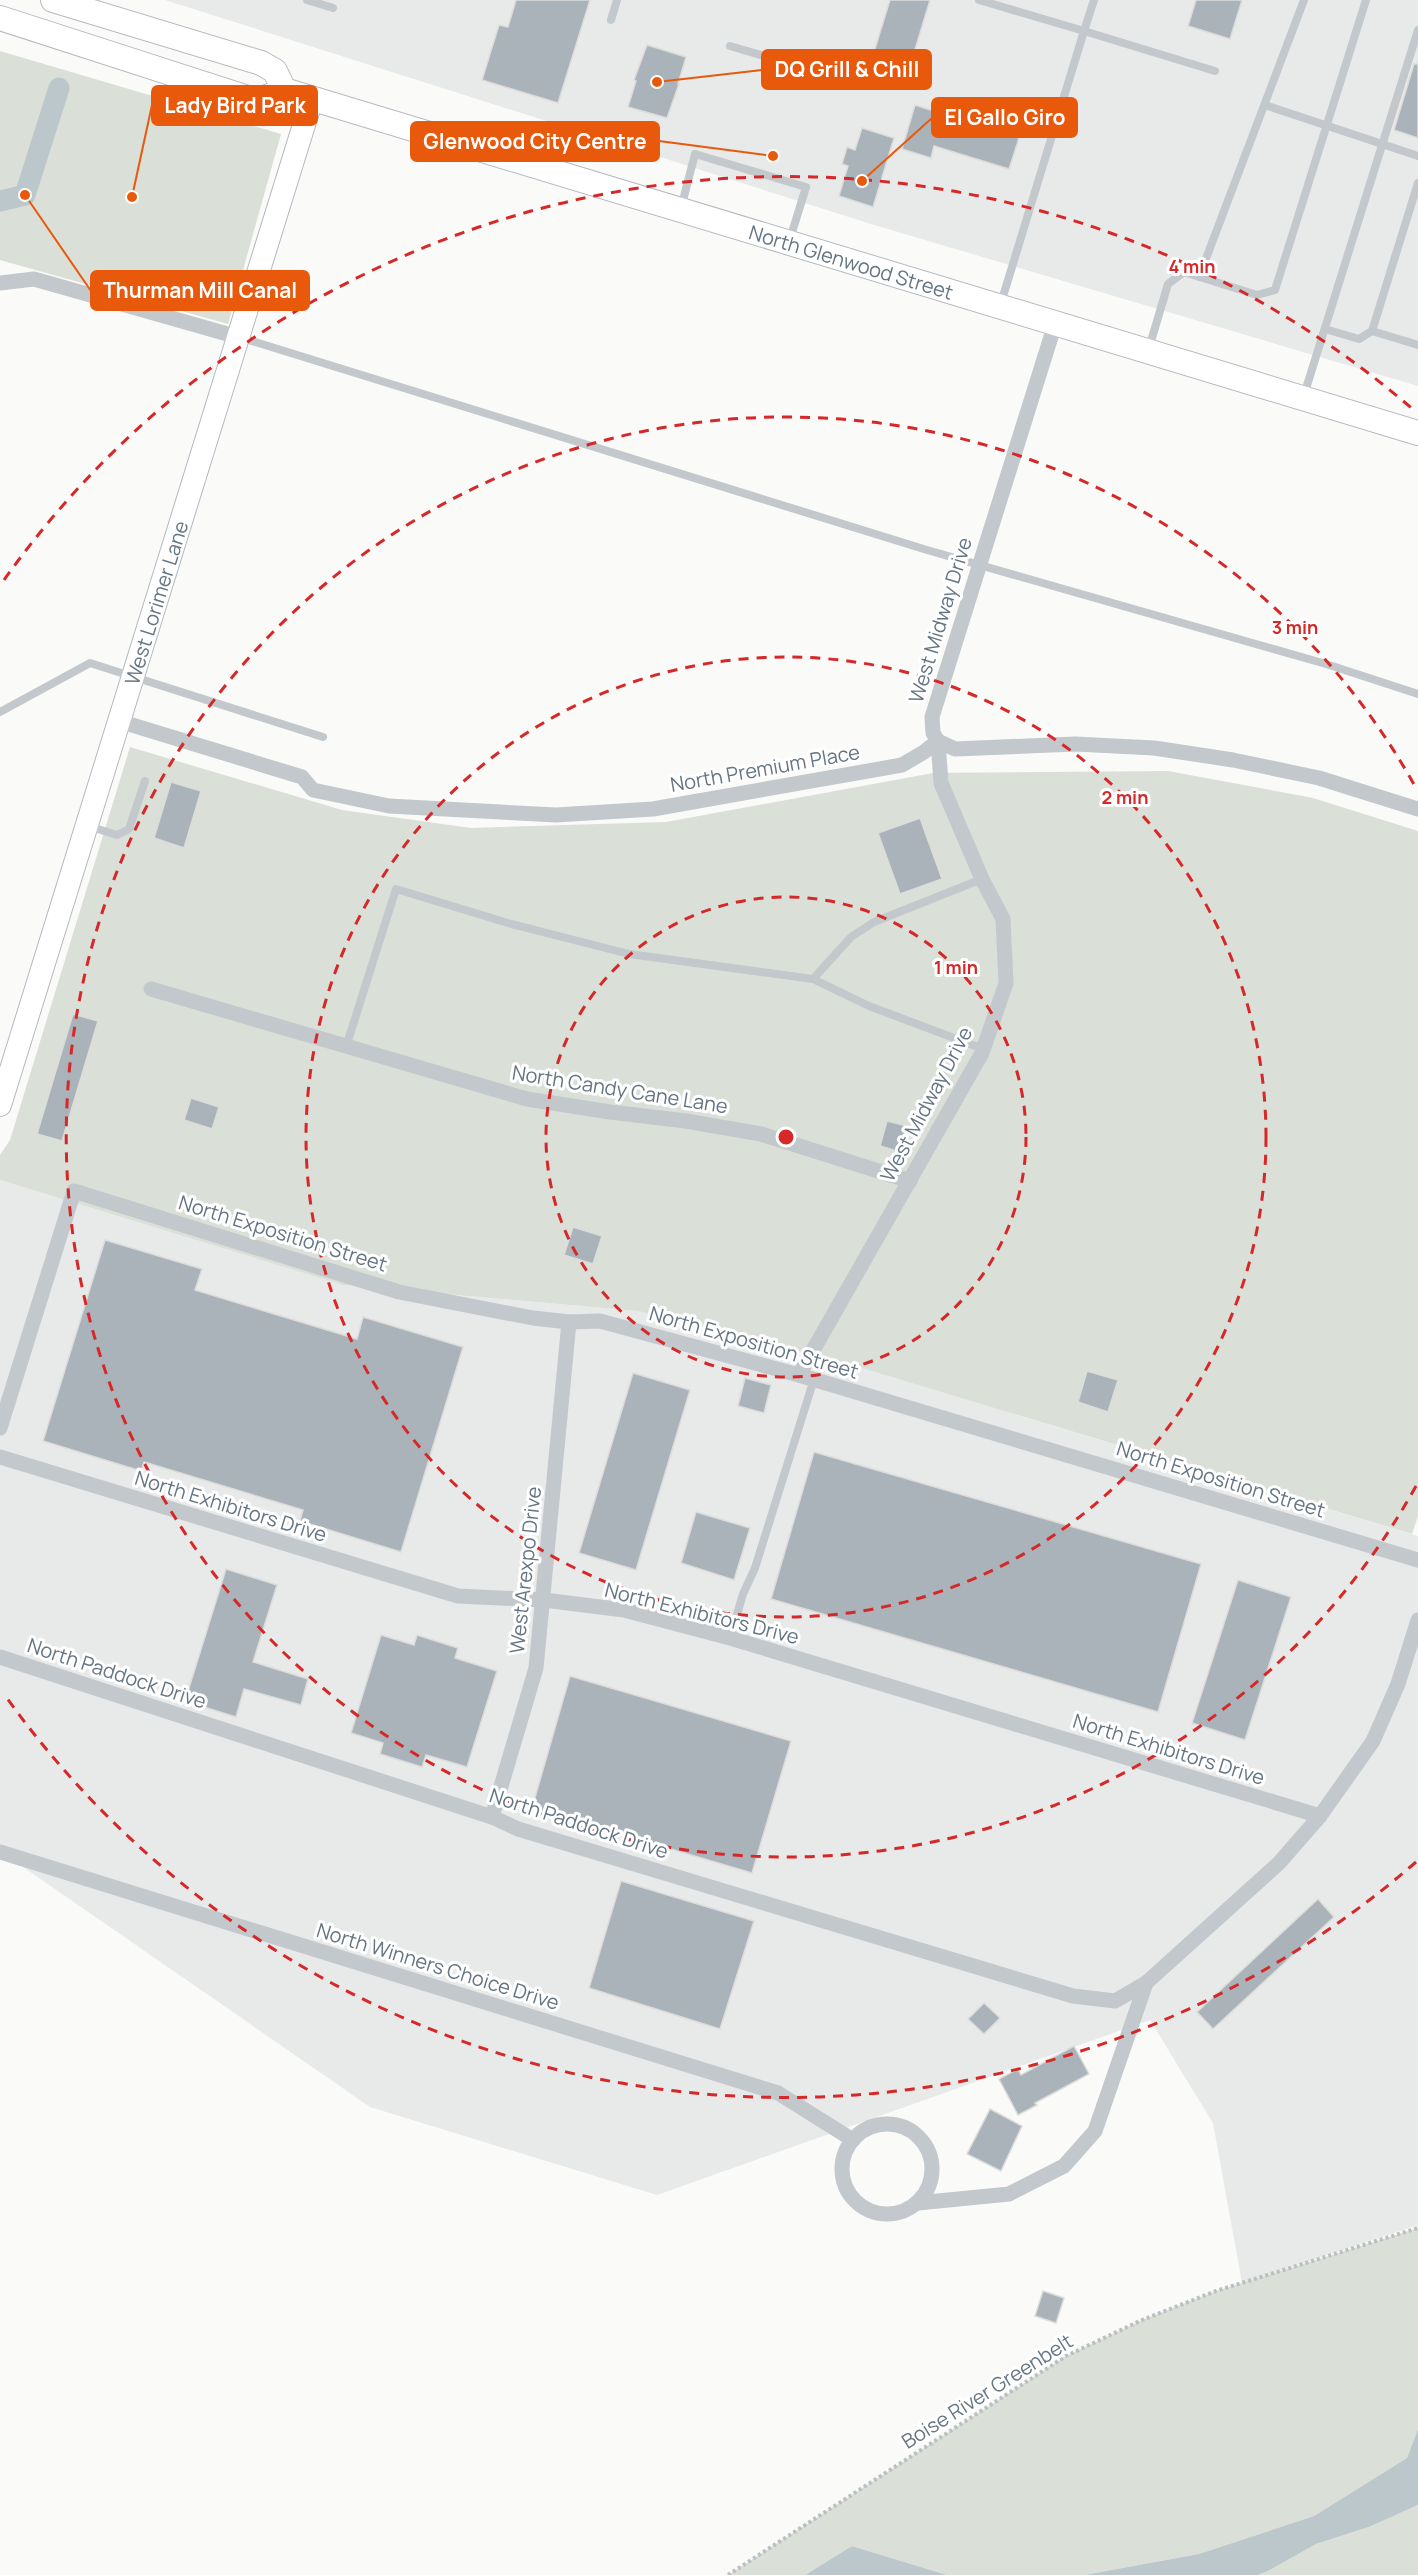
<svg xmlns="http://www.w3.org/2000/svg" width="1418" height="2575" font-family="Manrope,sans-serif">
	<rect width="100%" height="100%" fill="#fafaf8"/>
	<g fill="#e8e9e9">
		<polygon points="165,0 1418,0 1418,386 871,224"/>
		<polygon points="0,1180 343,1285 638,1311 835,1360 1418,1536 1418,2225 1242,2283 1213,2123 1150,2020 657,2195 370,2107 0,1851"/>
	</g>
	<g fill="#dadfd7">
		<polygon points="0,51 281,134 228,324 0,260"/>
		<polygon points="130,747 342,810 471,828 666,822 933,773 1168,771 1313,798 1418,831 1418,1516 1412,1534 835,1360 638,1311 343,1285 0,1180 0,1155 10,1140"/>
		<polygon points="1418,2228 1418,2429 1407,2458 1314,2516 1199,2554 1084,2575 947,2575 852,2546 805,2575 728,2575 1066,2356 1142,2320 1216,2291"/>
		<polygon points="1418,2505 1418,2575 1258,2575 1268,2571 1316,2544 1369,2527"/>
	</g>
	<g fill="#bbc7cb">
		<polygon points="1418,2429 1418,2505 1369,2527 1316,2544 1268,2571 1258,2575 1084,2575 1199,2554 1314,2516 1407,2458"/>
		<polygon points="852,2546 947,2575 805,2575"/>
	</g>
	<g fill="none" stroke-linecap="round" stroke-linejoin="round">
		<polyline stroke="#bbc7cb" stroke-width="21" points="0,201 25,195 59,88"/>
	</g>
	<g fill="#aab3b9" stroke="#dcdcda" stroke-width="1.5">
		<polygon points="516,0 590,0 558,103 482,80 499,25 508,27"/>
		<polygon points="890,0 930,0 907,76 870,65"/>
		<polygon points="1196,0 1242,0 1230,39 1188,26"/>
		<polygon points="647,45 686,57 678,84 679,84 667,118 628,107 636,81 634,80"/>
		<polygon points="1414,64 1418,64 1418,138 1394,130"/>
		<polygon points="915,105 1019,138 1009,169 934,146 931,158 902,149"/>
		<polygon points="862,128 894,138 873,207 839,196 848,166 842,164 847,147 855,150"/>
		<polygon points="171,782 201,791 184,848 154,838"/>
		<polygon points="920,818 942,879 900,894 878,833"/>
		<polygon points="73,1014 98,1021 62,1141 37,1134"/>
		<polygon points="191,1098 219,1107 212,1129 184,1120"/>
		<polygon points="887,1121 907,1126 900,1152 880,1146"/>
		<polygon points="573,1227 602,1236 593,1264 564,1255"/>
		<polygon points="105,1240 202,1269 195,1290 357,1339 363,1317 463,1347 401,1552 300,1521 303,1510 144,1462 141,1471 43,1441"/>
		<polygon points="1087,1371 1118,1380 1108,1412 1078,1402"/>
		<polygon points="633,1373 690,1390 636,1570 579,1553"/>
		<polygon points="745,1378 771,1385 764,1413 738,1406"/>
		<polygon points="814,1452 1201,1564 1158,1712 771,1599"/>
		<polygon points="696,1512 750,1528 734,1580 681,1563"/>
		<polygon points="226,1569 277,1585 253,1662 308,1679 301,1705 244,1689 236,1717 185,1701"/>
		<polygon points="1238,1580 1291,1597 1245,1740 1192,1723"/>
		<polygon points="381,1635 414,1645 417,1635 458,1648 455,1658 497,1671 467,1767 426,1755 422,1767 380,1754 383,1743 351,1733"/>
		<polygon points="570,1676 791,1741 752,1873 532,1808"/>
		<polygon points="621,1881 754,1921 720,2029 589,1988"/>
		<polygon points="1318,1899 1334,1917 1213,2029 1197,2012"/>
		<polygon points="984,2003 1000,2018 984,2034 968,2019"/>
		<polygon points="1074,2046 1089,2074 1035,2103 1037,2105 1018,2115 999,2079 1018,2069 1021,2075"/>
		<polygon points="990,2109 1022,2126 1001,2171 967,2154"/>
		<polygon points="1043,2291 1064,2298 1056,2323 1035,2316"/>
	</g>
	<g fill="none" stroke-linecap="round" stroke-linejoin="round">
		<defs>
			<g id="secondary">
				<path id="s1" d="M0,1105L312,99"/>
			</g>
			<g id="primary">
				<polyline points="53,0 261,63 275,71 284,90"/>
				<path id="s2" d="M0,18L257,101L284,90L1418,433"/>
			</g>
		</defs>
		<use href="#secondary" stroke="#b3babf" stroke-width="24"/>
		<use href="#primary" stroke="#b5babe" stroke-width="26"/>
		<polyline stroke="#bbbfc2" stroke-width="4" stroke-dasharray="3 3" stroke-linecap="butt" points="728,2575 1066,2356 1142,2320 1216,2291 1418,2228"/>
		<g stroke="#c3c8cc" stroke-width="8">
			<polyline points="307,0 333,8"/>
			<polyline points="979,0 1084,31 1001,303"/>
			<polyline points="1094,0 1084,31 1215,71"/>
			<polyline points="611,20 617,0"/>
			<polyline points="730,46 839,78"/>
			<polyline points="1265,105 1418,156"/>
			<polyline points="681,208 695,154 806,187 790,239"/>
			<polyline points="1199,277 1304,0"/>
			<polyline points="1325,329 1359,339 1372,331 1418,183"/>
			<polyline points="1372,331 1418,345"/>
			<polyline points="239,337 927,550 1326,664 1418,694"/>
			<polyline points="1149,348 1168,284 1184,272 1257,295 1275,290 1366,0"/>
			<polyline points="1304,395 1418,30"/>
			<polyline points="0,712 90,663 323,737"/>
			<polyline points="88,826 117,835 129,829 145,781"/>
			<polyline points="813,979 869,1006 983,1049"/>
			<polyline points="346,1047 396,889 508,923 629,954 813,979 851,937 874,922 982,879"/>
			<polyline points="730,1638 743,1594 755,1568 814,1379"/>
		</g>
		<g stroke="#c3c8cc" stroke-width="15">
			<polyline points="0,283 34,279 238,337"/>
			<polyline points="119,721 302,777 313,790 389,806 556,815 653,809 902,765 924,752 938,741 955,749 1075,744 1154,748 1233,760 1319,778 1418,809"/>
			<polyline points="151,989 527,1099 610,1112 686,1121 761,1134 910,1181"/>
			<polyline points="799,1375 982,1053 1006,983 1003,919 982,879 941,783 938,741 933,733 932,717 1055,324"/>
			<polyline points="0,1428 74,1191 399,1292 533,1318 569,1322 600,1321 799,1375 1418,1560"/>
			<polyline points="0,1457 458,1596 544,1600 624,1610 730,1638 1320,1816"/>
			<polyline points="0,1657 492,1817 518,1829 1073,1996 1115,2001 1146,1983"/>
			<polyline points="492,1817 536,1668 569,1322"/>
			<polyline points="0,1852 778,2093 853,2140"/>
			<circle cx="887" cy="2169" r="45"/>
			<polyline points="918,2203 1009,2194 1064,2166 1095,2131 1146,1983 1279,1863 1320,1816 1373,1741 1398,1684 1418,1620"/>
		</g>
		<use href="#secondary" stroke="#fff" stroke-width="22"/>
		<use href="#primary" stroke="#fff" stroke-width="24"/>
	</g>
	<g fill="none" stroke="#d62828" stroke-width="3" stroke-dasharray="10 8">
		<circle cx="786" cy="1137" r="240"/>
		<circle cx="786" cy="1137" r="480"/>
		<path d="M1416 1486A720 720 0 1 1 1416 788"/>
		<path d="M1416 1862A960 960 0 0 1 4 1694M4 580A960 960 0 0 1 1416 412"/>
	</g>
	<g text-anchor="middle" dominant-baseline="central" stroke-width="6" stroke-linejoin="round" paint-order="stroke">
		<g font-size="20" fill="#657683" stroke="#fff">
			<text stroke="none"><textPath href="#s2" startOffset="892">North Glenwood Street</textPath></text>
			<text stroke="none"><textPath href="#s1" startOffset="526">West Lorimer Lane</textPath></text>
			<text transform="translate(940 620) rotate(-73)">West Midway Drive</text>
			<text transform="translate(765 768) rotate(-10)">North Premium Place</text>
			<text transform="translate(620 1089) rotate(9)">North Candy Cane Lane</text>
			<text transform="translate(926 1104) rotate(-62)">West Midway Drive</text>
			<text transform="translate(283 1233) rotate(17)">North Exposition Street</text>
			<text transform="translate(754 1342) rotate(16)">North Exposition Street</text>
			<text transform="translate(1221 1479) rotate(17)">North Exposition Street</text>
			<text transform="translate(231 1506) rotate(17)">North Exhibitors Drive</text>
			<text transform="translate(525 1570) rotate(-84)">West Arexpo Drive</text>
			<text transform="translate(702 1613) rotate(14)">North Exhibitors Drive</text>
			<text transform="translate(117 1673) rotate(18)">North Paddock Drive</text>
			<text transform="translate(1169 1749) rotate(17)">North Exhibitors Drive</text>
			<text transform="translate(579 1823) rotate(18)">North Paddock Drive</text>
			<text transform="translate(438 1966) rotate(17)">North Winners Choice Drive</text>
			<text transform="translate(987 2391) rotate(-32)">Boise River Greenbelt</text>
		</g>
	</g>
	<circle cx="786" cy="1137" r="9" fill="#d62828" stroke="#fff" stroke-width="3"/>
	<g font-size="18" text-anchor="middle" font-weight="bold" fill="#d62828" stroke="#fff" stroke-width="6" stroke-linejoin="round" paint-order="stroke">
		<text x="1192" y="273">4 min</text>
		<text x="1295" y="634">3 min</text>
		<text x="1125" y="804">2 min</text>
		<text x="956" y="974">1 min</text>
	</g>
	<path fill="none" stroke="#e8590c" stroke-width="2" d="M657 82L762 70M132 197L152 105M862 181L932 118M773 156L659 141M25 195L91 291"/>
	<g fill="#e8590c" stroke="#fff" stroke-width="2">
		<circle cx="657" cy="82" r="6"/>
		<circle cx="132" cy="197" r="6"/>
		<circle cx="862" cy="181" r="6"/>
		<circle cx="773" cy="156" r="6"/>
		<circle cx="25" cy="195" r="6"/>
	</g>
	<g fill="#e8590c" stroke="#e8590c" stroke-width="2">
		<rect x="762" y="50" width="169" height="39" rx="6"/>
		<rect x="152" y="86" width="165" height="39" rx="6"/>
		<rect x="932" y="98" width="145" height="39" rx="6"/>
		<rect x="411" y="122" width="248" height="39" rx="6"/>
		<rect x="91" y="271" width="218" height="39" rx="6"/>
	</g>
	<g font-size="21" text-anchor="middle" font-weight="bold" fill="#fff">
		<text x="847" y="77">DQ Grill &amp; Chill</text>
		<text x="235" y="113">Lady Bird Park</text>
		<text x="1005" y="125">El Gallo Giro</text>
		<text x="535" y="149">Glenwood City Centre</text>
		<text x="200" y="298">Thurman Mill Canal</text>
	</g>
</svg>
